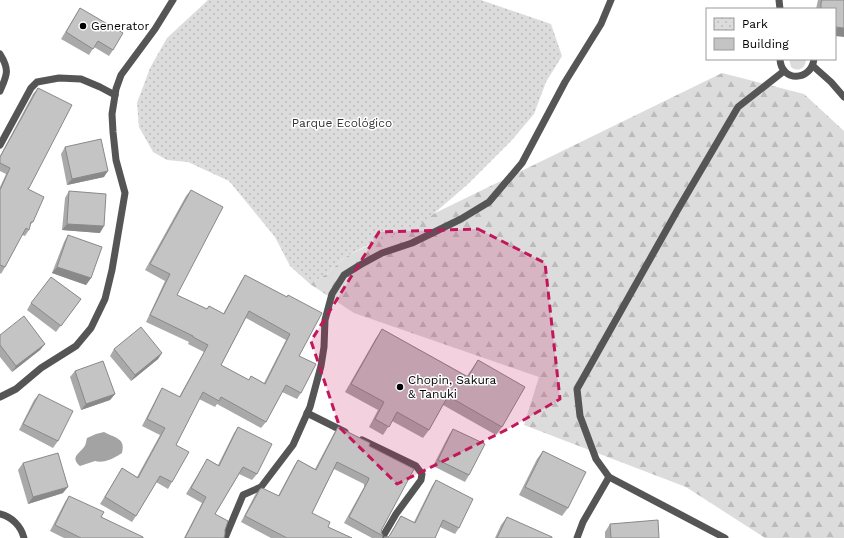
<svg xmlns="http://www.w3.org/2000/svg" width="844" height="538" font-family="'Work Sans',sans-serif">
	<defs>
		<pattern id="forest-firs" width="22" height="20" patternUnits="userSpaceOnUse"><rect width="22" height="20" fill="#dcdcdc"/><path d="M5 1l3.5 6h-7zM16 11l3.5 6h-7z" fill="#bbb"/></pattern>
		<pattern id="park-dots" width="8" height="8" patternUnits="userSpaceOnUse"><rect width="8" height="8" fill="#dcdcdc"/><path d="M2 2h.1M6 6h.1" fill="none" stroke="#bbb" stroke-width="1.8" stroke-linecap="round"/></pattern>
	</defs>
	<rect width="100%" height="100%" fill="#fff"/>
	<path fill="#dcdcdc" d="M789,59H806C806,68 798,73 791,67Z"/>
	<polygon fill="url(#forest-firs)" points="722,73 804,94 844,131 844,538 765,538 686,487 524,425 539,377 354,313 310,284 328,273 345,257"/>
	<polygon fill="url(#park-dots)" points="208,0 481,0 551,24 562,56 546,82 534,114 512,140 467,185 431,216 424,221 398,234 368,245 345,257 328,273 310,284 290,266 275,237 229,181 188,162 167,160 153,152 139,127 137,103 150,68 167,38"/>
	<path fill="#a3a3a3" d="M104,432C115,438 126,438 122,453C115,458 103,464 95,461L80,466C70,457 79,454 84,447C86,445 86,441 87,438L96,434Z"/>
	<g fill="none" stroke-linecap="round" stroke-linejoin="round">
		<g stroke="#555" stroke-width="7">
			<polyline points="779,0 780,9"/>
			<path d="M0,54C10,70 7,75 0,91"/>
			<path d="M780,59C781,82 811,82 814,59"/>
			<polyline points="813,66 831,82 844,97"/>
			<polyline points="0,145 31,88 37,82 59,78 81,79 100,87 115,95"/>
			<polyline points="0,397 16,389 41,368 76,346 91,328 105,299 112,270 125,193 116,160 113,132 112,114 116,89 121,75 155,29 173,0"/>
			<polyline points="307,413 345,432"/>
			<polyline points="362,440 416,466 422,474 421,480 396,514 382,538"/>
			<path d="M0,514C12,517 21,526 24,538"/>
			<polyline points="225,538 243,495 261,487 293,445 310,407 321,366 324,347 325,320 332,294 344,275 360,265 382,253 412,243 461,219 489,202 522,163 565,82 601,24 611,0"/>
			<polyline points="577,538 583,522 609,477"/>
			<polyline points="725,538 609,477 596,459 580,416 577,389 677,211 738,107 784,71"/>
		</g>
	</g>
	<g fill="#a9a9a9" fill-rule="evenodd">
		<polygon points="818,0 844,0 835,9 816,9"/>
		<polygon points="80,8 113,50 109,56 94,47 89,55 61,39"/>
		<polygon points="38,88 29,188 28,190 33,222 30,225 29,230 25,236 22,235 5,267 1,274 0,273 0,187 6,174 0,171 0,156 33,94"/>
		<polygon points="65,147 104,177 67,185 61,154"/>
		<path d="M191,190L177,295L207,309L209,306L223,314L241,281L245,275L287,297L299,356L301,393L297,399L282,392L266,422L261,428L217,404L215,407L199,399L176,445L172,482L168,489L156,482L136,516L132,522L100,504L122,468L137,477L160,435L142,426L158,395L162,388L179,397L204,352L188,344L189,342L146,322L165,281L145,270L186,196ZM246,318L286,340L264,383L251,376L249,380L221,365Z"/>
		<polygon points="69,191 100,233 62,230 65,198"/>
		<polygon points="68,235 91,278 86,285 52,273 64,242"/>
		<polygon points="81,299 56,332 27,310 31,303"/>
		<polygon points="382,329 467,376 478,360 502,427 496,435 443,405 429,430 423,438 392,421 383,435 369,427 378,410 345,392 376,338"/>
		<polygon points="0,335 45,344 40,350 12,372 0,357"/>
		<polygon points="114,349 162,353 158,359 131,381 110,356"/>
		<polygon points="75,371 115,394 110,400 81,410 70,377"/>
		<polygon points="39,394 58,441 53,448 19,430 34,400"/>
		<polygon points="238,427 257,474 252,480 239,474 215,514 225,530 224,538 184,538 202,503 186,494 203,466 207,459 218,465 234,433"/>
		<polygon points="338,427 369,446 382,529 381,532 383,536 382,538 372,538 344,523 364,487 364,484 334,469 312,513 328,527 352,538 271,538 241,522 255,495 260,489 278,496 294,466 298,460 315,469 334,433"/>
		<polygon points="453,429 469,475 465,482 433,466 449,435"/>
		<polygon points="543,451 568,508 562,516 519,495 537,459"/>
		<polygon points="23,463 63,493 28,504 18,470"/>
		<polygon points="436,480 459,528 455,534 440,527 435,538 383,538 384,537 389,536 401,516 414,522 432,486"/>
		<polygon points="69,496 101,517 143,538 64,538 50,531 65,502"/>
		<polygon points="507,517 552,538 495,538 501,525"/>
		<polygon points="610,524 659,538 605,538 605,532"/>
	</g>
	<g fill="#898989">
		<polygon points="835,27 844,28 844,37 835,36"/>
		<polygon points="108,171 104,177 67,185 72,179"/>
		<polygon points="67,224 104,226 100,233 62,230"/>
		<polygon points="57,267 91,278 86,285 52,273"/>
		<polygon points="45,344 40,350 12,372 16,366"/>
		<polygon points="162,353 158,359 131,381 135,375"/>
		<polygon points="115,394 110,400 81,410 86,404"/>
		<polygon points="68,487 63,493 28,504 33,497"/>
	</g>
	<g fill="#c4c4c4" stroke="#898989" fill-rule="evenodd">
		<polygon points="822,0 844,0 844,28 835,27 835,9 821,9 821,3"/>
		<polygon points="80,8 123,33 113,50 98,41 93,49 66,32"/>
		<polygon points="38,88 72,105 29,188 28,188 28,189 44,197 33,222 31,222 29,230 26,228 5,267 0,265 0,190 10,168 0,163 0,157"/>
		<polygon points="101,139 108,171 72,179 65,147"/>
		<path d="M191,190L223,207L177,295L207,309L209,306L224,314L245,275L287,297L288,295L322,313L299,356L316,364L301,393L286,385L266,422L221,397L219,401L203,392L176,445L189,452L172,482L160,476L136,516L105,497L122,468L138,478L165,428L147,419L162,388L180,397L208,345L193,337V336L150,315L170,274L150,264ZM249,311L290,334L265,384L251,376L249,380L221,365Z"/>
		<polygon points="69,191 106,194 104,226 67,224"/>
		<polygon points="68,235 102,247 91,278 57,267"/>
		<polygon points="51,277 81,299 61,326 31,303"/>
		<polygon points="24,316 45,344 16,366 0,345 0,335"/>
		<polygon points="141,327 162,353 135,375 114,349"/>
		<polygon points="382,329 468,377 478,360 525,387 502,427 448,396 429,430 397,412 389,427 375,419 384,402 351,384"/>
		<polygon points="103,361 115,394 86,404 75,371"/>
		<polygon points="39,394 73,411 58,441 23,424"/>
		<polygon points="238,427 272,444 257,474 243,467 215,514 228,521 225,530 225,534 224,538 185,538 206,497 191,488 207,459 219,466"/>
		<polygon points="338,427 370,443 369,446 414,469 382,529 381,532 383,536 349,517 368,481 369,478 337,462 312,513 330,522 328,527 352,538 287,538 245,516 260,489 262,488 279,496 298,460 316,470"/>
		<polygon points="453,429 485,444 469,475 438,460"/>
		<polygon points="543,451 586,472 568,508 525,487"/>
		<polygon points="58,453 68,487 33,497 23,463"/>
		<polygon points="436,480 473,499 459,528 443,520 435,538 386,538 384,537 388,537 390,535 401,516 415,523"/>
		<polygon points="69,496 104,512 101,517 143,537 143,538 81,538 55,525"/>
		<polygon points="507,517 552,537 552,538 497,538"/>
		<polygon points="658,520 659,538 611,538 610,524"/>
	</g>
	<path fill="#c2185b" fill-opacity="0.2" stroke="#c2185b" stroke-width="3" stroke-dasharray="8 5" stroke-linejoin="round" d="M478,229L545,263L560,399L508,429L397,484L340,428L311,341L379,232Z"/>
	<g fill="#000" stroke="#fff" stroke-width="1.5">
		<circle cx="83" cy="26" r="4"/>
		<circle cx="400" cy="387" r="4"/>
	</g>
	<g text-anchor="middle" dominant-baseline="central" stroke-width="3" stroke-linejoin="round" paint-order="stroke">
		<g font-size="12" fill="#000" stroke="#fff" text-anchor="start">
			<text x="91" y="26">Generator</text>
			<text x="408" y="380">Chopin, Sakura<tspan x="408" dy="14">&amp; Tanuki</tspan></text>
		</g>
		<g font-size="12" fill="#333" stroke="#fff">
			<text x="342" y="123">Parque Ecológico</text>
		</g>
	</g>
	<rect x="706" y="8" width="130" height="52" fill="#ffffff" stroke="#999999"/>
	<rect x="714" y="18" width="20" height="12" fill="url(#park-dots)" stroke="#999999"/>
	<text x="742" y="28" font-size="12" fill="#000000">Park</text>
	<rect x="714" y="38" width="20" height="12" fill="#c4c4c4" stroke="#999999"/>
	<text x="742" y="48" font-size="12" fill="#000000">Building</text>
</svg>
